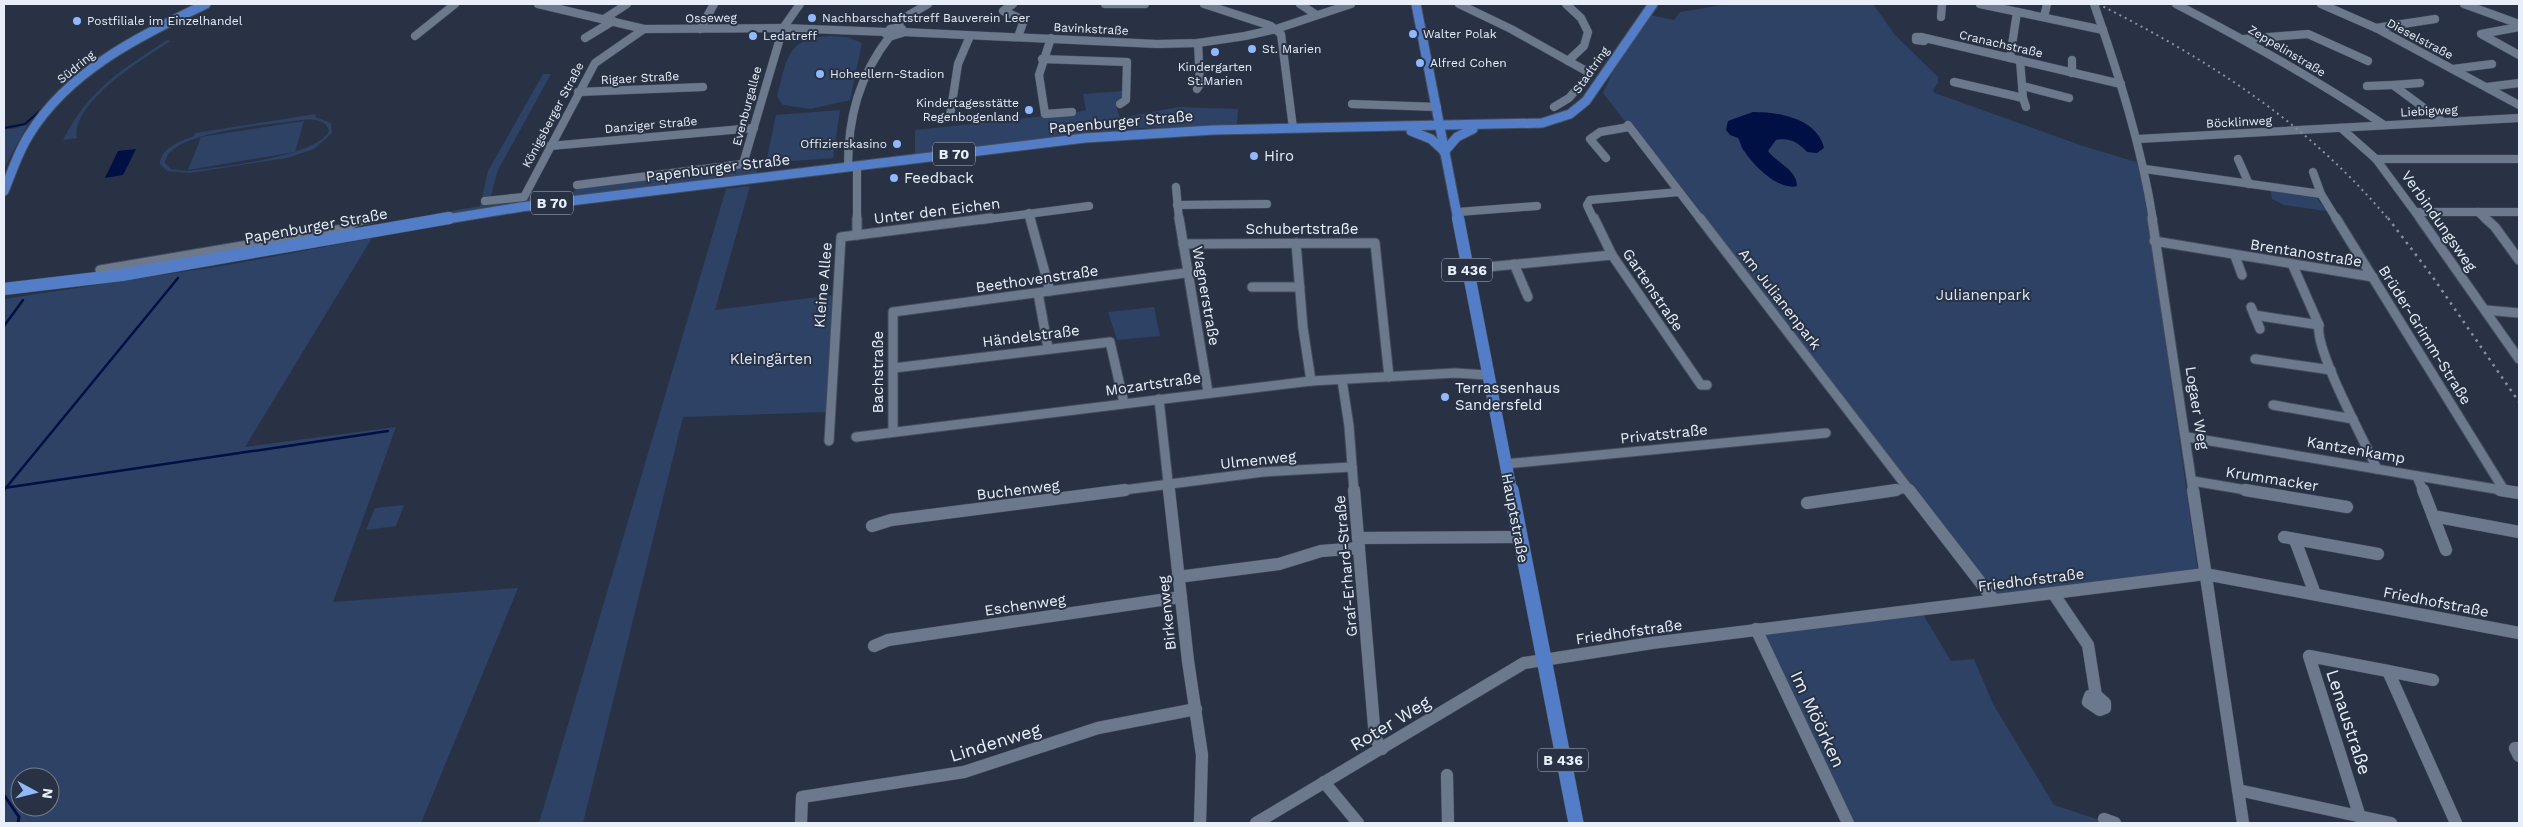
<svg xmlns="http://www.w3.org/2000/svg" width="2523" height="827" font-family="'Work Sans',sans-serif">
	<rect width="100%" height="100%" fill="#283244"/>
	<g fill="#2d4265" fill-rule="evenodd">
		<polygon points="1728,4 1873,4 1895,35 1938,77 1938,83 1933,90 1935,93 2083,146 2140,163 2198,572 1995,597 1603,93 1621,54 1649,15 1674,20 1680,12"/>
		<path d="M831,36L847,37L862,43L850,100L811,109L783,105L777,96C788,59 785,38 831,36Z"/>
		<path d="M167,40L171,41C145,57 70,103 77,138L63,140C90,88 120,71 167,40Z"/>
		<polygon points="543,74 551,74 498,170 490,199 574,192 577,185 758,164 757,173 490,207 427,218 429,215 480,206 488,171"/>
		<polygon points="1122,91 1122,97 1115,103 1120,118 1178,107 1238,109 1237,125 1138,128 928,154 915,154 915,130 1073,113 1086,110 1083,94"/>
		<polygon points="840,110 833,158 766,163 776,115"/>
		<path d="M316,114L315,117L331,123L332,133L314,149L287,158L190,173L167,171L160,164C160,148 181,141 194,136L195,133ZM302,120C312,119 326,119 329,131C317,157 216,168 187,171L171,169L165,163C166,131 276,124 302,120Z"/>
		<polygon points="304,121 295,152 188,170 201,137"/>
		<polygon points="28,124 4,168 4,129 14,129"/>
		<polygon points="750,186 715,310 834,295 826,412 683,417 583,823 539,823 726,189"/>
		<polygon points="2270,190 2317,198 2326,211 2284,205 2272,199"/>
		<path d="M372,238L245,447L396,427L333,602L518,588L421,823H4V299L228,265ZM20,777H50V807H20Z"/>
		<polygon points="1154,307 1160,336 1117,340 1108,312"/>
		<polygon points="404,505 396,526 366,530 375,508"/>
		<polygon points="1921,611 1951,661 1974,659 1993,704 2054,805 2109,823 1851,823 1763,632"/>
	</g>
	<g fill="#000f44">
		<path d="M1753,112C1778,112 1817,118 1824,148L1817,153L1807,152C1799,143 1790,137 1776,140L1768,151C1776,162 1797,170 1797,186C1779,191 1754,166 1745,152C1741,148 1741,143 1738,138L1730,135L1726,130L1728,121Z"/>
		<polygon points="136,149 123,175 105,178 118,151"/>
	</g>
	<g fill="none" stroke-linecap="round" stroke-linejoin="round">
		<polyline stroke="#000f44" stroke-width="2" points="4,128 25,124 42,109"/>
		<g stroke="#000f44" stroke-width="2.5">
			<polyline points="4,326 23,300"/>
			<polyline points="4,488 388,431"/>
			<polyline points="5,489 178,278"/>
		</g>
		<polyline stroke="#000f44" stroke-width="3" points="4,795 19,817 18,823"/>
		<defs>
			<g id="minor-far2">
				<polyline points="538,4 644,29 783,28 887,32"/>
				<polyline points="1013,4 1003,11 1024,20 1018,37"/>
				<polyline points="1105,4 1145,4"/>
				<polyline points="1204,4 1271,26 1281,34 1293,128"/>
				<polyline points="1300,4 1315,14"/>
				<polyline points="1459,4 1511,29 1588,72 1589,75 1569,98 1554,107"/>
				<polyline points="1566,4 1581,18 1588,32 1584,46 1568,61"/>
				<polyline points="1980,4 2103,30"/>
				<path d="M2094,4C2119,76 2141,144 2153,220"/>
				<path d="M2176,4C2247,41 2318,80 2384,125"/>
				<polyline points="2321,4 2376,28 2519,105"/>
				<polyline points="2464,4 2519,24"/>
				<polyline points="1941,17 1942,4"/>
				<polyline points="2044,17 2047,4"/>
				<polyline points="604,19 627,4"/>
				<polyline points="2519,27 2481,34 2519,55"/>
				<polygon points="897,28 902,29 902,33 892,36 886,34 890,29"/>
				<polyline points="897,28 902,19 928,4"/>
				<polyline points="2376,28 2435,19"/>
				<polyline points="700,29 714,4"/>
				<polyline points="903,32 1157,44 1198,43 1245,36 1276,29 1351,4"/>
				<polyline points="415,36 455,4"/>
				<polyline points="585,38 613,21"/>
				<polyline points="1051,38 1039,75 1045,114 1072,112"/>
				<polyline points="1924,38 1924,41 1916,40 1916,37 1921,37 2121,84"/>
				<polyline points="2244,39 2308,34 2368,61"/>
				<polyline points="2010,58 2017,12"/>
				<polyline points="1042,59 1127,62 1126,100 1120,104"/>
				<polyline points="2020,60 2023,98 2026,107"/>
				<polyline points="2072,60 2072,73"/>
				<polyline points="2453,69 2492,64"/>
				<polyline points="1954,82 2023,98"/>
				<polyline points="2420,83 2393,85 2443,122"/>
				<polyline points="2023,86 2069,98"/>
				<polyline points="2367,86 2393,85"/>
				<polyline points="2487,87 2519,83"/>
				<polyline points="1197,89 1200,84 1198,43"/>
				<polyline points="578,92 703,87"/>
				<polyline points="1352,104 1437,107"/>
				<polyline points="950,116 958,64 970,36"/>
				<polyline points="1628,125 1701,220"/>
				<polyline points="2341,128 2376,159 2421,220"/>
				<polyline points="2138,139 2519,118"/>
				<polyline points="550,146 754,128"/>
				<polyline points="1606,158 1590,139 1600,132 1629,127"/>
				<polyline points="2238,159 2249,184"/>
				<polyline points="2376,159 2519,159"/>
				<polyline points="857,166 857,220"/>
				<path d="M848,167C848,117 859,76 890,36"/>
				<polyline points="2145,169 2321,194 2337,220"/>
				<polyline points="2313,172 2321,194"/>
				<polyline points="577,185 743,164 783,28 800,4"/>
				<polyline points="1176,187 1179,220"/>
				<polyline points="485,201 524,197 595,63 644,29"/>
				<polyline points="1177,205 1267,204"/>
				<polyline points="1458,212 1537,206"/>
				<polyline points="2416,212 2519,212"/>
				<polyline points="2478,212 2487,220"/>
				<polyline points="1029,213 1031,220"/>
				<polyline points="365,220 374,218"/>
				<polyline points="981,220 1089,206"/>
				<polyline points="1594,220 1587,205 1590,200 1679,192"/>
			</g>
			<g id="minor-far1">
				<polyline points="857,218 857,235 991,218"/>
				<polyline points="1030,218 1050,291"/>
				<polyline points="1179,218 1208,392"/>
				<polyline points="1594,218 1612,255 1701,385 1707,385"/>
				<polyline points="1700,218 1910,491"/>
				<polyline points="2152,218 2193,491"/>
				<polyline points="2336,218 2504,490"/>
				<polyline points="2420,218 2519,359"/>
				<polyline points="2485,218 2495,227 2519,260"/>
				<polyline points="2154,241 2373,277"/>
				<polyline points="1296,243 1303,328 1311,381"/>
				<polyline points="1183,244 1375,243 1389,377"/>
				<polyline points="2235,256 2242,275"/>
				<polyline points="1514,264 1528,297"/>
				<path d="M2293,266L2319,325C2314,349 2365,442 2377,469"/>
				<polyline points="1467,269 1612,255"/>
				<polyline points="100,270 343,229 357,221 372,218"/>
				<polyline points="1252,287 1300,287"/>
				<polyline points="1038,293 1048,348"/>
				<polyline points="2251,307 2260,329"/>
				<polyline points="2485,310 2519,313"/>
				<polyline points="2254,315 2319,325"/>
				<polyline points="2255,359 2331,370"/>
				<polyline points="894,368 1110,342 1124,403"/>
				<polyline points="1342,380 1349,426 1354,491"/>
				<polyline points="1159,399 1169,491"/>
				<polyline points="2273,405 2353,419"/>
				<polyline points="893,431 893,312 1185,273"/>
				<polyline points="856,437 1311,381 1455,373 1487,375"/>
				<polyline points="2187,437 2507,491"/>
				<polyline points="829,441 841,237 857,235"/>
				<polyline points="1505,464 1826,433"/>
				<polyline points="2417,476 2423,491"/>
				<polyline points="2193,481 2252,491"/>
				<polyline points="1116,491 1263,472 1352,467"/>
				<polyline points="1888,491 1908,488"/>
			</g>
			<g id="minor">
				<polyline points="1169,490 1188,661 1202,755 1200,823"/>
				<polyline points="1354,490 1375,738 1382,749"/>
				<polyline points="1909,490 1994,600"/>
				<polyline points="2193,490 2243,823"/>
				<polyline points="2245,490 2347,507"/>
				<polyline points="2423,490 2433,516 2519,532"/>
				<polyline points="2500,490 2519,493"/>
				<polyline points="1807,503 1896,490"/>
				<polyline points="2433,516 2446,550"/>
				<polyline points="872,526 891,520 1125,490"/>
				<polyline points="2284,537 2378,554"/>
				<polyline points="1358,538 1519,537"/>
				<polyline points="2295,540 2315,594"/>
				<polyline points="1178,577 1279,564 1321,551 1359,548"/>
				<polyline points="2053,593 2088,645 2096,696"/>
				<polyline points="1756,629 1848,823"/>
				<polyline points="874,646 888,640 1181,597"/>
				<polyline points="2388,671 2433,680"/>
				<polygon points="2090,696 2098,697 2105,703 2105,708 2100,710 2088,702"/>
				<polyline points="2519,748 2515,748 2519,756"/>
				<polyline points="1447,775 1448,823"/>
				<polyline points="1324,782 1358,823"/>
				<polyline points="2238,790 2391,823"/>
				<polyline points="2360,817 2309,656 2388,671 2456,823"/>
				<polyline points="2104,819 2115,823"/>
				<polyline points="801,823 802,797 964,772 1098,728 1196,709"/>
				<polyline points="1256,823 1524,663 1652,643 2205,574 2519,633"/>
			</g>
			<g id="major-far2">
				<polyline points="1416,4 1458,220"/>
				<polyline points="1411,131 1431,139 1444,151"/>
				<polyline points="1444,152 1457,137 1473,129"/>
				<path d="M4,191C12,172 18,152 29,135C68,71 141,35 206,4"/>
				<polyline points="441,220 521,207 1085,138 1213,130 1542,123 1570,114 1586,101 1653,4"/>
			</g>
			<g id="major-far1">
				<polyline points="1458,218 1511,491"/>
				<polyline points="4,289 122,275 449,218"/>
			</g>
			<polyline id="major" points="1511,490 1576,823"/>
		</defs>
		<use href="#minor-far2" stroke="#444d5c" stroke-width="9"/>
		<use href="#minor-far1" stroke="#444d5c" stroke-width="11"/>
		<use href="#minor" stroke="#444d5c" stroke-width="13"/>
		<use href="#major-far2" stroke="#444d5c" stroke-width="11"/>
		<use href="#major-far1" stroke="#444d5c" stroke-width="13"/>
		<use href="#major" stroke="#444d5c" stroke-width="16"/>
		<use href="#minor-far2" stroke="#6c798d" stroke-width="8"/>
		<use href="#minor-far1" stroke="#6c798d" stroke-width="9"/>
		<use href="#minor" stroke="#6c798d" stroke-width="12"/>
		<use href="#major-far2" stroke="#537ec7" stroke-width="9"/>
		<use href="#major-far1" stroke="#537ec7" stroke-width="12"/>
		<use href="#major" stroke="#537ec7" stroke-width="15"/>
		<path stroke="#88919f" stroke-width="2" stroke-dasharray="2 4" stroke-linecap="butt" d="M2098,4C2208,59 2309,124 2389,220"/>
		<polyline stroke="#88919f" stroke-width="2.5" stroke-dasharray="2.5 5" stroke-linecap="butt" points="2388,218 2432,276 2519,402"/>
	</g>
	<g fill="#90b8fd" stroke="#283244" stroke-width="2">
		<circle cx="812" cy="18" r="5"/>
		<circle cx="77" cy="21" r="5"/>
		<circle cx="1413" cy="34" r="5"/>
		<circle cx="753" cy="36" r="5"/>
		<circle cx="1252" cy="49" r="5"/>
		<circle cx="1215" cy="52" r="5"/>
		<circle cx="1420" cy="63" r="5"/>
		<circle cx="820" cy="74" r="5"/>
		<circle cx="1029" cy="110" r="5"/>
		<circle cx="897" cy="144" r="5"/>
		<circle cx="1254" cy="156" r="5"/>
		<circle cx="894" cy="178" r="5"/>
		<circle cx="1445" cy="397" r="5"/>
	</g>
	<g text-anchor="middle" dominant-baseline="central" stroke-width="4" stroke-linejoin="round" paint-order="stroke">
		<g font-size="12" fill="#e8effa" stroke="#283244">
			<text transform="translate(711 18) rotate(-1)">Osseweg</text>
			<text transform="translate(1091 29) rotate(3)">Bavinkstraße</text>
			<text transform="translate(2420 39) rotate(28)">Dieselstraße</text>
			<text transform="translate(2001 44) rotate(13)">Cranachstraße</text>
			<text transform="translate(2287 51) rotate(31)">Zeppelinstraße</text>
			<text transform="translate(76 67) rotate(-39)">Südring</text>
			<text transform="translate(1591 70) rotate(-55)">Stadtring</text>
			<text transform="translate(640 78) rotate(-3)">Rigaer Straße</text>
			<text transform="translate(747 106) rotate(-75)">Evenburgallee</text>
			<text transform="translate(2429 111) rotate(-3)">Liebigweg</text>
			<text transform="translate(553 115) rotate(-62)">Königsberger Straße</text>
			<text transform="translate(2239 122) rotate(-3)">Böcklinweg</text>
			<text transform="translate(651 125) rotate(-5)">Danziger Straße</text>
		</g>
		<g font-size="12" fill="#e8effa" stroke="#283244" text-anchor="start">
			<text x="822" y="18">Nachbarschaftstreff Bauverein Leer</text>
			<text x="87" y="21">Postfiliale im Einzelhandel</text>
			<text x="1423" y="34">Walter Polak</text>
			<text x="763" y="36">Ledatreff</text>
			<text x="1262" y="49">St. Marien</text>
			<text x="1430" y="63">Alfred Cohen</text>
			<text x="1215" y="67" text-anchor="middle">Kindergarten<tspan x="1215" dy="14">St.Marien</tspan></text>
			<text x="830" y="74">Hoheellern-Stadion</text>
			<text x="1019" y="103" text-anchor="end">Kindertagesstätte<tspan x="1019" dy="14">Regenbogenland</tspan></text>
			<text x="887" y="144" text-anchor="end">Offizierskasino</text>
		</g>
		<g fill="#283244" stroke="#aeb6c3" stroke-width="1">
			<rect x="933" y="142.5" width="42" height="23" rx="4"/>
			<rect x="531" y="191.5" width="42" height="23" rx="4"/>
			<rect x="1442" y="258.5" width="50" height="23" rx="4"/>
			<rect x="1538" y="748.5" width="50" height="23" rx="4"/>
		</g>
		<g font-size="14" font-weight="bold" fill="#e8effa">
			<text x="954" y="154">B 70</text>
			<text x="552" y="203">B 70</text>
			<text x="1467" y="270">B 436</text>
			<text x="1563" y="760">B 436</text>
		</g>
		<g font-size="15" fill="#e8effa" stroke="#283244">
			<text transform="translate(1121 122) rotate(-5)">Papenburger Straße</text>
			<text transform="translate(718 168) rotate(-7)">Papenburger Straße</text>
			<text transform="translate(937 211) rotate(-7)">Unter den Eichen</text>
			<text transform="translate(2439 221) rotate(55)">Verbindungsweg</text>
			<text transform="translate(316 226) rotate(-10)">Papenburger Straße</text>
			<text x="1302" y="229">Schubertstraße</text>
			<text transform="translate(2306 253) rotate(9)">Brentanostraße</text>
			<text transform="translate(1037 279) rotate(-8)">Beethovenstraße</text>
			<text transform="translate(823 285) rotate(-85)">Kleine Allee</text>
			<text transform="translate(1653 290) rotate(56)">Gartenstraße</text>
			<text transform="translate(1206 296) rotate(80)">Wagnerstraße</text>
			<text transform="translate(1780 299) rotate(52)">Am Julianenpark</text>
			<text transform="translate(2425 335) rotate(58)">Brüder-Grimm-Straße</text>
			<text transform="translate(1031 336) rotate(-7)">Händelstraße</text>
			<text transform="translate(878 372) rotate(-90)">Bachstraße</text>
			<text transform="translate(1153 384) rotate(-8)">Mozartstraße</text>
			<text transform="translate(2197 408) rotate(81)">Logaer Weg</text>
			<text transform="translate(1664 434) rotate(-6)">Privatstraße</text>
			<text transform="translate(2356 450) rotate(10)">Kantzenkamp</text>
			<text transform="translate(1258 460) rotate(-6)">Ulmenweg</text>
			<text transform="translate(2272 479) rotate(9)">Krummacker</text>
			<text transform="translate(1018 490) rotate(-7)">Buchenweg</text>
			<text transform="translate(1515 518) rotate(79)">Hauptstraße</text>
			<text transform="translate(1346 566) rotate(-95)">Graf-Erhard-Straße</text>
			<text transform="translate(2031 580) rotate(-7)">Friedhofstraße</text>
			<text transform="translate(2436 602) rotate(11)">Friedhofstraße</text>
			<text transform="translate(1025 605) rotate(-8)">Eschenweg</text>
			<text transform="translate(1167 613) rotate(-96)">Birkenweg</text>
			<text transform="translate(1629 632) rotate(-8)">Friedhofstraße</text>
		</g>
		<g font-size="15" fill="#e8effa" stroke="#283244" text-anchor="start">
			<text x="1264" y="156">Hiro</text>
			<text x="904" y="178">Feedback</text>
			<text x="1455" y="388">Terrassenhaus<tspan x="1455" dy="17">Sandersfeld</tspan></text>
		</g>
		<g font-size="15" fill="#dae5f7" stroke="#283244">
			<text x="1983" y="295">Julianenpark</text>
			<text x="771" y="359">Kleingärten</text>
		</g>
		<g font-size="18" fill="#e8effa" stroke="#283244">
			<text transform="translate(1818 719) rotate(65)">Im Möörken</text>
			<text transform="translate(2349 722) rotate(72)">Lenaustraße</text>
			<text transform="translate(1390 723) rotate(-31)">Roter Weg</text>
			<text transform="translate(995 742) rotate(-17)">Lindenweg</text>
		</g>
	</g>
	<rect width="2523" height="827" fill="none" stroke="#e8effa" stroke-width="10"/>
	<g transform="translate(35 792) rotate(97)"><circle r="24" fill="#283244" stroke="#757e8d"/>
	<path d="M0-4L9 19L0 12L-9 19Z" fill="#90b8fd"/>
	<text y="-8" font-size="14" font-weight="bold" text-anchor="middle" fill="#e8effa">N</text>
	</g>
</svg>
